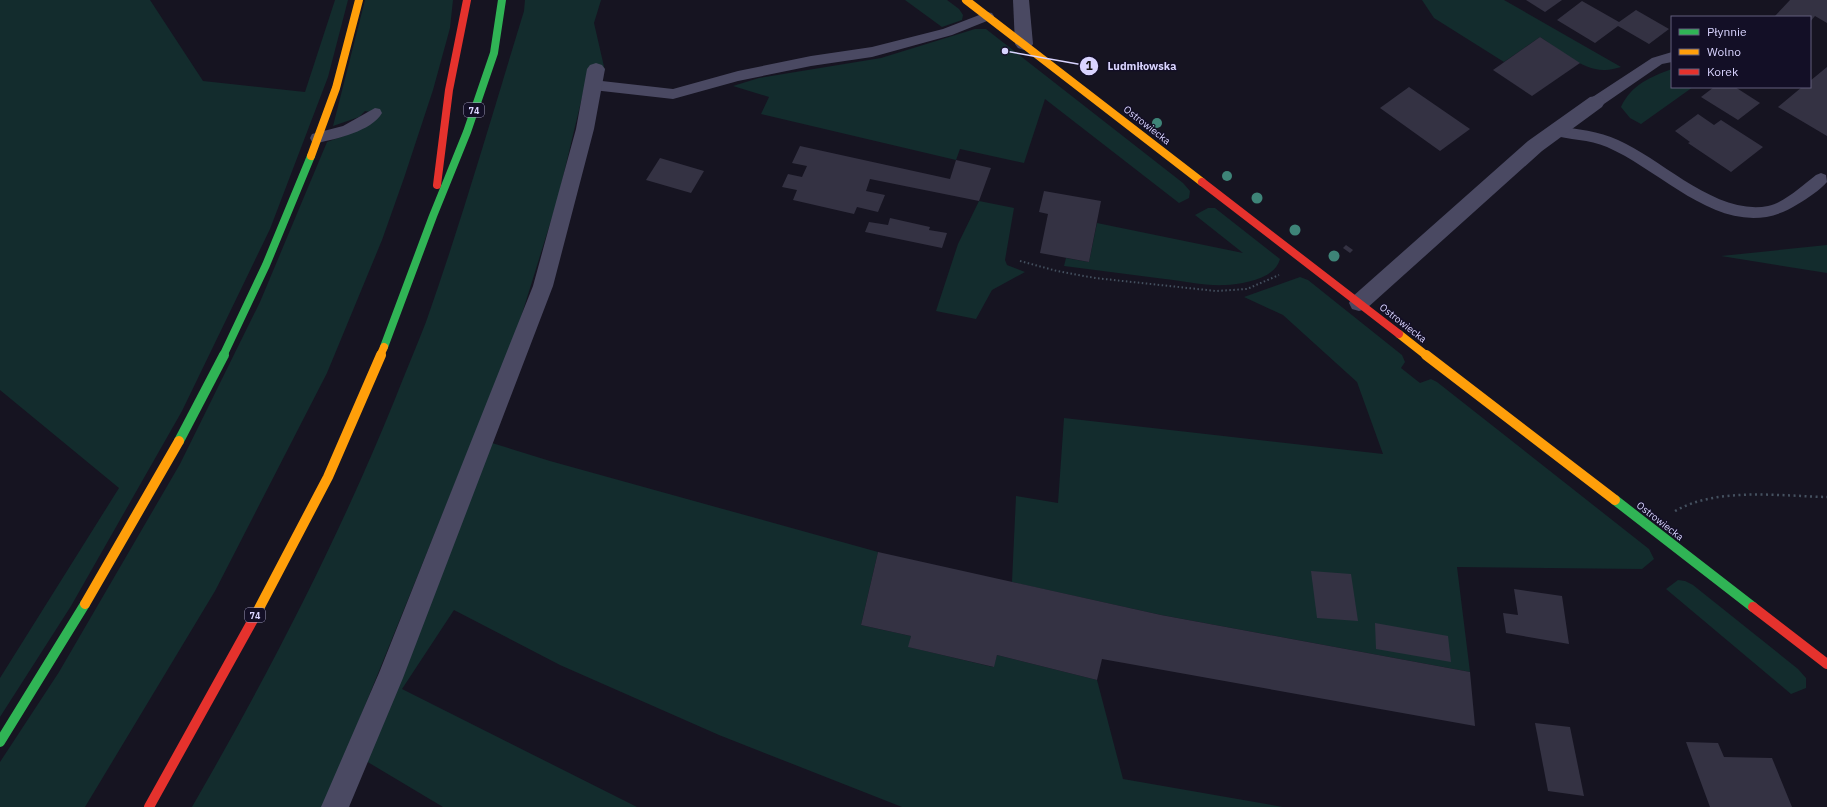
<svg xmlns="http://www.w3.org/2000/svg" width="1827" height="807" font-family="'IBM Plex Sans',sans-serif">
	<rect width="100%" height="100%" fill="#161421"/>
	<g fill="#132c2d">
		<polygon points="0,0 150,0 203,81 305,92 335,0 348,0 328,77 270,229 182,411 71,606 0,717 0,678 119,488 0,390"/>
		<path d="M365,0H453L450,28L433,90L404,178L382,240L327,373L215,591L85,807H0V762L59,672L180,464L260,302L327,142C348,135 365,128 381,114L365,111L359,117L333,126Z"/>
		<path d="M525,0H601L594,23L605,71L589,68L558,198L517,330L324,807H192C268,675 338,540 395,399C405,373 416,348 426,322C462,220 492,115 524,11Z"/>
		<polygon points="905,0 947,0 959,9 963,15 962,20 942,27"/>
		<path d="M1422,0H1504L1621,67C1616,68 1610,70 1605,70C1583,71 1559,49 1540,37L1504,62L1434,18Z"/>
		<polygon points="975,29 986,29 1183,183 1190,191 1189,198 1179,203 1045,99 1024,163 960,149 956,160 761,114 769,97 733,86 759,78 881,58"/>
		<path d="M1672,69V87H1693L1641,124L1630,118L1621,107C1631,85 1650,77 1672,69Z"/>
		<polygon points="979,201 1014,208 1005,260 1007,265 1025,272 992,290 976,319 936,311 958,244"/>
		<path d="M1208,208H1215L1280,259C1275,279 1243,284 1225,285C1205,286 1184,281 1165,279C1131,275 1098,270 1064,266L1066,258L1089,262L1097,223L1243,253L1195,215Z"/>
		<polygon points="1827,245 1827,273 1721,256"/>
		<polygon points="1300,277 1308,280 1402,355 1405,362 1401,368 1420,383 1431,379 1437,382 1649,549 1654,559 1642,569 1457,567 1470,672 1161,615 1012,582 1016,496 1058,503 1064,418 1383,454 1357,382 1283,315 1244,297"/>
		<polygon points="492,443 550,461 878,552 861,625 911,636 909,647 993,667 997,655 1097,680 1123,779 1283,807 902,807 719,735 560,665 454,610 402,689 637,807 443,807 366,761"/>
		<polygon points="1678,580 1685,581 1693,585 1798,669 1806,678 1806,688 1791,694 1666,589"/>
	</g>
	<g fill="#343243">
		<polygon points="1526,0 1562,0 1545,12"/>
		<polygon points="1790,0 1827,0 1827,23 1815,16 1810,22 1810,17 1774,17"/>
		<polygon points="1582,1 1619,22 1636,10 1669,29 1649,44 1618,26 1595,43 1557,20"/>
		<polygon points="1540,37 1580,63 1532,96 1493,70"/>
		<polygon points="1827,67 1827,136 1778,107 1802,87 1810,87 1810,81"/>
		<polygon points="1409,87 1470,129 1440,151 1380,108"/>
		<polygon points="1714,87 1735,87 1760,103 1738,120 1701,97"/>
		<polygon points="1698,114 1714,125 1721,120 1763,147 1731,172 1688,143 1690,142 1675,131"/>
		<polygon points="800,146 950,179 956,160 991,168 979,201 870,179 866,191 885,195 878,212 857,207 854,214 793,200 797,190 782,187 788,174 802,177 807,166 792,163"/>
		<polygon points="660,158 704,171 691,193 646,180"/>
		<polygon points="1044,191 1101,201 1089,262 1040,253 1048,214 1039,212"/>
		<polygon points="890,218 930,227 929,230 947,233 942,248 865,232 869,222 888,225"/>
		<polygon points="1346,245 1353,250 1350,253 1343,248"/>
		<polygon points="878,552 1161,615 1470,672 1475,726 1102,659 1097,680 997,655 994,667 908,647 911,636 861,625"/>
		<polygon points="1311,571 1351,574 1358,621 1317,618"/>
		<polygon points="1514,589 1562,596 1569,644 1506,633 1503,613 1518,615"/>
		<polygon points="1375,623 1448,636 1451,662 1376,649"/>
		<polygon points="1535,723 1570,727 1584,796 1548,791"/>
		<polygon points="1686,742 1718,743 1724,757 1772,758 1792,807 1710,807"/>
	</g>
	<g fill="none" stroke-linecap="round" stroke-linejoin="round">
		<polyline stroke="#44505f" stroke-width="2" stroke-dasharray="1.5 2.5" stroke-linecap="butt" points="1020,261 1057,271 1095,278 1216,291 1247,289 1279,275"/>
		<path stroke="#44505f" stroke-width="2.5" stroke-dasharray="2 3.5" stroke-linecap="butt" d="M1675,511C1717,487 1780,496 1827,497"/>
		<g fill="#4a4962" fill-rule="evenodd">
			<polygon points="987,12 992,13 994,16 992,19 952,35 872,57 811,66 738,81 673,99 593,90 588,88 586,85 588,82 593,80 673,89 738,71 811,56 872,47 943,29"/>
			<polygon points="1672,52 1672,62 1662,64 1601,106 1596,107 1591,106 1589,102 1591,98 1652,58"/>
			<path d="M375,108L380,109L382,113C372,131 336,139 317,143L312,142L310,138L312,134L343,126Z"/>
			<path d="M1556,126C1577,129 1599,131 1618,140C1662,159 1716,216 1768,206C1785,202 1802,186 1816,175L1821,173L1826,175L1827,182C1820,190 1808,198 1798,204C1729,249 1667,173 1607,147C1589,139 1569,140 1551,135L1549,131L1551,127Z"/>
		</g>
		<g fill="#4a4962" fill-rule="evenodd">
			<polygon points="1013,0 1029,0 1033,44 1030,48 1024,50 1018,48 1015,44"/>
			<polygon points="596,63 602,65 605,69 594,129 553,286 403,678 349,807 321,807 379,673 533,286 576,129 587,69 590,65"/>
			<polygon points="1596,96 1602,97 1605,102 1602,107 1542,151 1366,309 1359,311 1352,309 1349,303 1352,297 1528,141 1590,97"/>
		</g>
		<g stroke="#30b455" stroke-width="8">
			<polyline points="384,347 433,216 467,132 494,53 502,0"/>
			<polyline points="223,356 266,265 311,156"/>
		</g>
		<g stroke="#30b455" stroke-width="10">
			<polyline points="179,441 224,355"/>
			<polyline points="1615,500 1753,607"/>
			<polyline points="0,742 85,604"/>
		</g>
		<g stroke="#ff9f0a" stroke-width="8">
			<polyline points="966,0 1202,182"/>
			<polyline points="311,156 336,88 359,0"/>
			<polyline points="1399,334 1427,356"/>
			<polyline points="380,356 384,347"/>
		</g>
		<g stroke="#ff9f0a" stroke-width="10">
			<polyline points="1426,355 1615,500"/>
			<polyline points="85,604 179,441"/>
			<polyline points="254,618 328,477 381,355"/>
		</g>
		<g stroke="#e5322d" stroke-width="8">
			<polyline points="1202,182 1399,334"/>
			<polyline points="437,185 449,90 467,0"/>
		</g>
		<g stroke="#e5322d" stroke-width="10">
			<polyline points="1753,607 1827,664"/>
			<polyline points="149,807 254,618"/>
		</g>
	</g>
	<g fill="#3e8478">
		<circle cx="1157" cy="123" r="5"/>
		<circle cx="1227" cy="176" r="5"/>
		<circle cx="1257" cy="198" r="5.5"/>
		<circle cx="1295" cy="230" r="5.5"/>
		<circle cx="1334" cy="256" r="5.5"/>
	</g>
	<g text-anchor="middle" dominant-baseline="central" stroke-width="3" stroke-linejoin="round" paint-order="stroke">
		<g fill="#130f26" stroke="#9e99be" stroke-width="1">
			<rect x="464" y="103" width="20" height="14" rx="3"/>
			<rect x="245" y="608" width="20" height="14" rx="3"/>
		</g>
		<g font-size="9" font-weight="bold" fill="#d9d4ff">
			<text x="474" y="110">74</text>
			<text x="255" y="615">74</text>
		</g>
		<g font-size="10" fill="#d9d4ff" stroke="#130f26">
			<text transform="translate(1147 125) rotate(38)">Ostrowiecka</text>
			<text transform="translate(1403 323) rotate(38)">Ostrowiecka</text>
			<text transform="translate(1660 521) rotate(38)">Ostrowiecka</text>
		</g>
	</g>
	<path fill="none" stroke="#d9d4ff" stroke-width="1.5" d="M1005 51L1089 66"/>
	<g fill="#d9d4ff" stroke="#130f26" stroke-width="1.5">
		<circle cx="1005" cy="51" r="4"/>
		<circle cx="1089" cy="66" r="10"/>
	</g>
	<g font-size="12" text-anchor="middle" font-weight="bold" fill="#111">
		<text x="1089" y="70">1</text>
	</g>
	<g font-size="11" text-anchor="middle" font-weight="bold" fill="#d9d4ff" stroke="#130f26" stroke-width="3" stroke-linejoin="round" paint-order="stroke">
		<text x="1142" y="70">Ludmiłowska</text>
	</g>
	<rect x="1671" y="16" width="140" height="72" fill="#130f26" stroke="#625e7d"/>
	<rect x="1679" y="29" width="20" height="6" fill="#30b455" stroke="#625e7d"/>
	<text x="1707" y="36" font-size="12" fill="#d9d4ff">Płynnie</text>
	<rect x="1679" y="49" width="20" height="6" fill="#ff9f0a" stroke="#625e7d"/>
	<text x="1707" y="56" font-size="12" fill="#d9d4ff">Wolno</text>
	<rect x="1679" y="69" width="20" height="6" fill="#e5322d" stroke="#625e7d"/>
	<text x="1707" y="76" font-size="12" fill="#d9d4ff">Korek</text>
</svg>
